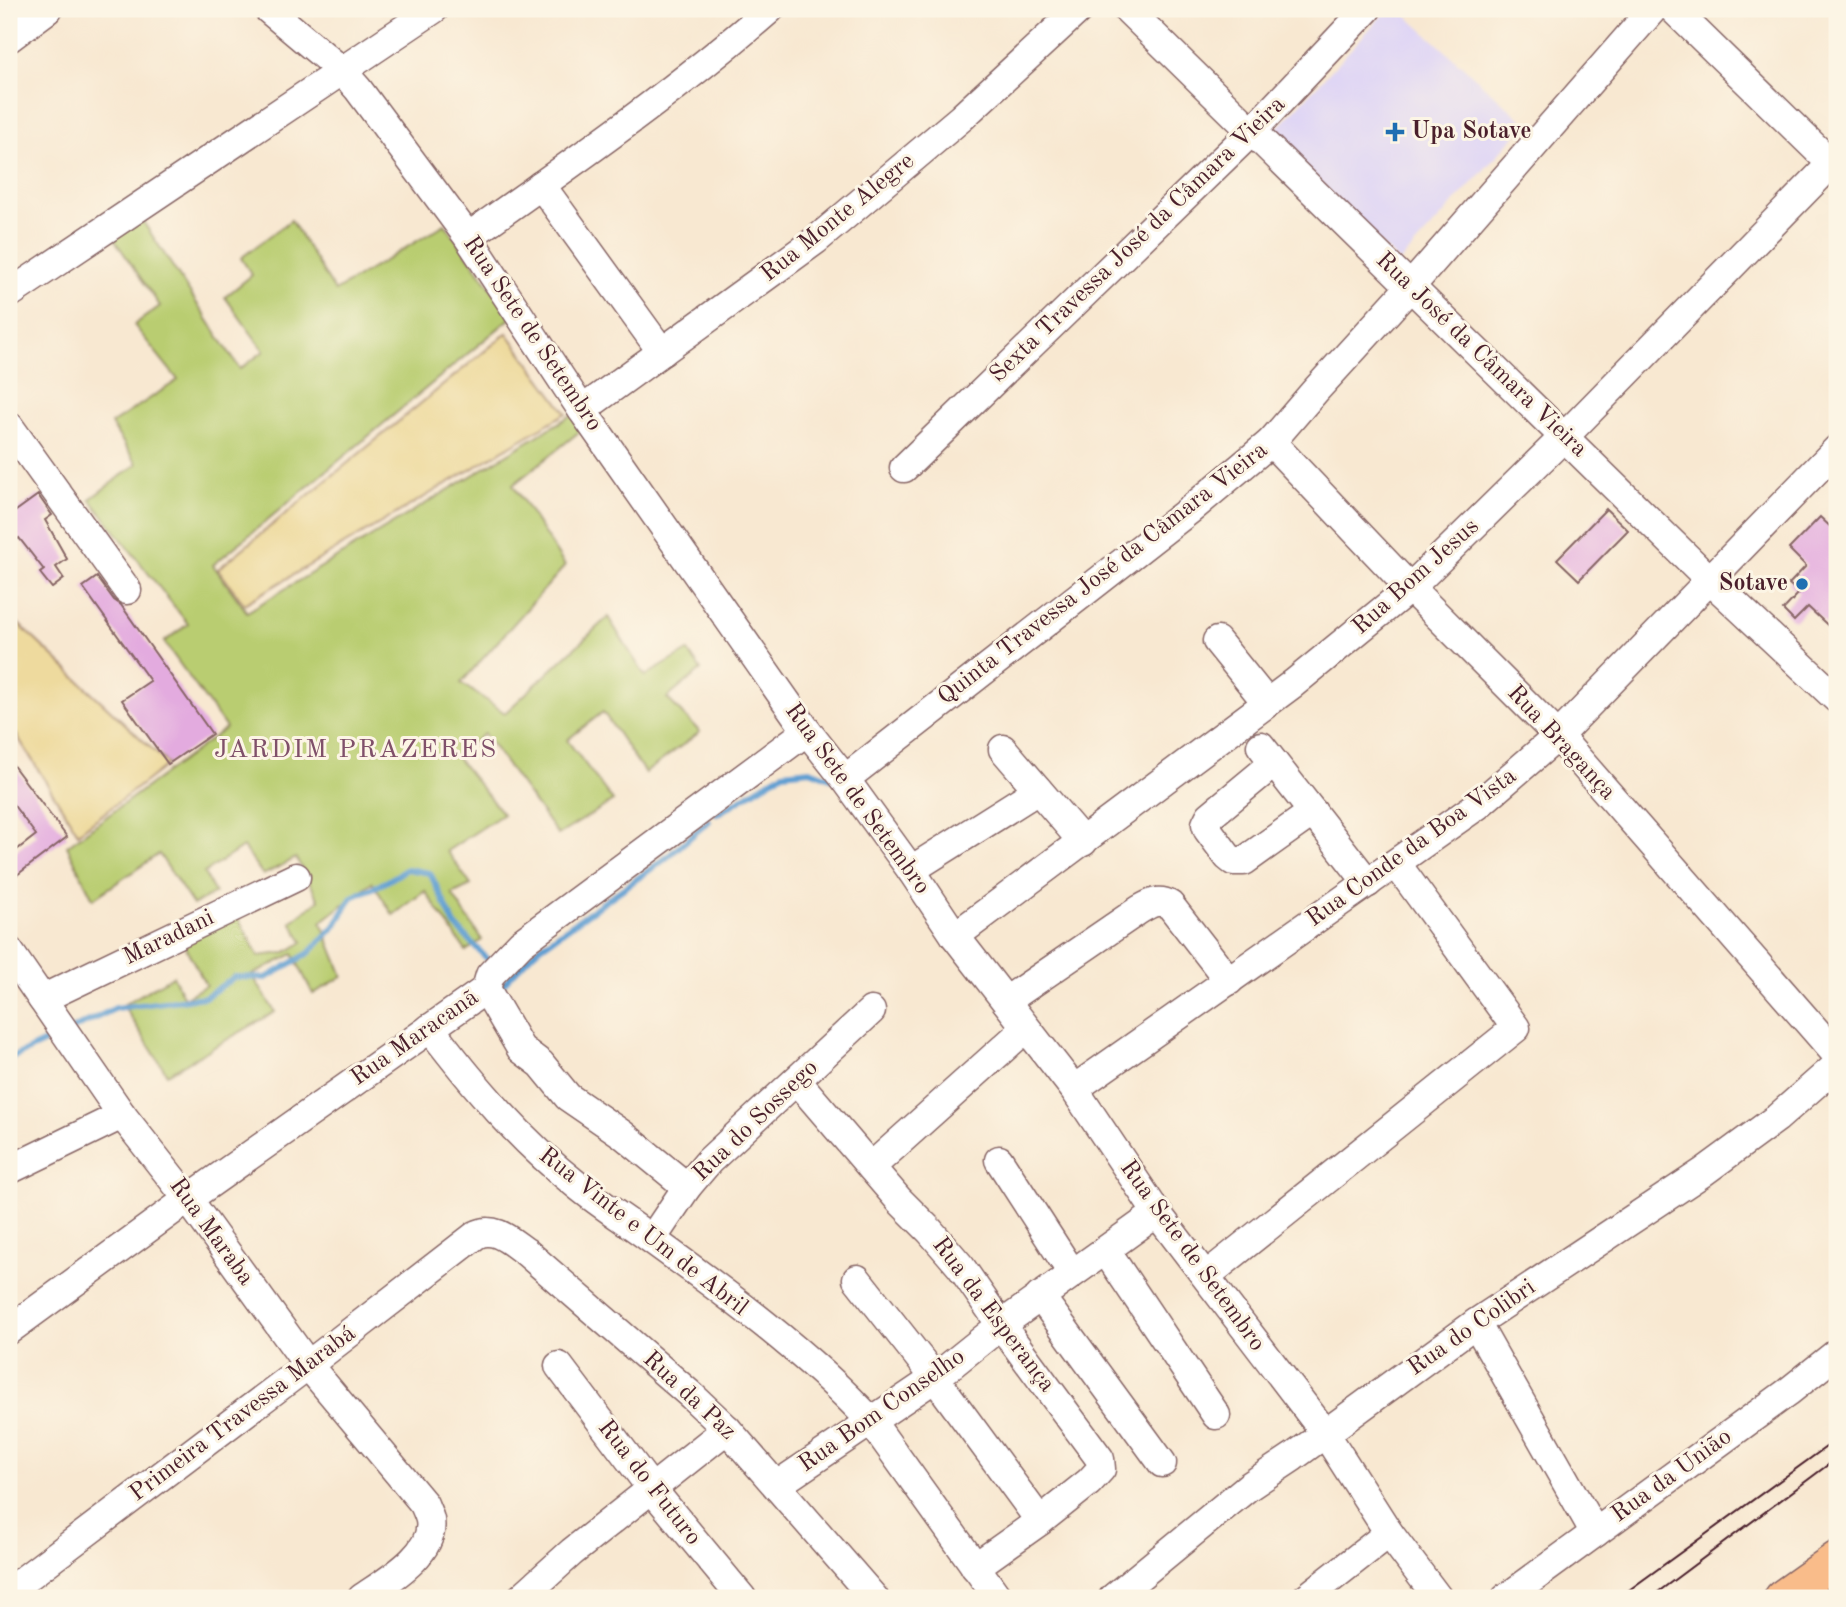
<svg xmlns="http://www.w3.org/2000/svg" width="1846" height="1607" font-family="'Old Standard TT',serif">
	<rect width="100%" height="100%" fill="#fcf5e5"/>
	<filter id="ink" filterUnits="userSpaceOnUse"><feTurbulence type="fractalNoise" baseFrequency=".0143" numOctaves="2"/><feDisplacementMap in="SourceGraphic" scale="14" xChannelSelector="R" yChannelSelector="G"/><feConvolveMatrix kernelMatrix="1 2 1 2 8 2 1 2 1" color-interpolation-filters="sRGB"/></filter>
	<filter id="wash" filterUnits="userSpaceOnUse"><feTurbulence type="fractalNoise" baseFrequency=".00686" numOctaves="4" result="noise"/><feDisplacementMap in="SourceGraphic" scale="28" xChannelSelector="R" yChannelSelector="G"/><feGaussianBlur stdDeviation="1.57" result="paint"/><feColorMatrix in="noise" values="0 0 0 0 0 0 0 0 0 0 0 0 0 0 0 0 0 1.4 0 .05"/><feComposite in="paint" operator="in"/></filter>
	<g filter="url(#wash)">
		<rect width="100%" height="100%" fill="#f8e8d1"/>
		<polygon fill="#dfd5f5" points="1388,9 1399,9 1523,121 1523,127 1400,262 1266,137 1283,123"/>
		<polygon fill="#b9cd71" stroke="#82764e" stroke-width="2" points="140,217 240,369 264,351 225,297 252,275 241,258 291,220 335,291 445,224 512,317 213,565 247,612 575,413 584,428 513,485 565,566 461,683 505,713 608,617 645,676 688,651 701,670 667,698 700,732 645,773 603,712 567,740 613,801 558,835 484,734 456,757 503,814 447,851 471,885 452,894 482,940 466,951 425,891 393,915 372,882 321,922 343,976 313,994 293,954 252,975 275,1012 167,1074 123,1005 173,976 184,998 206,985 182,941 237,915 258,956 284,953 303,942 291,922 319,900 296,858 263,875 243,847 204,873 215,893 193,905 159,854 93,899 67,846 226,728 164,642 188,624 90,499 137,464 111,424 178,380 134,325 160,306 112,236"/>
		<g fill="#eeda9e" stroke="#9c7c64" stroke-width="2">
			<polygon points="507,333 566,413 244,604 218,569"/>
			<polygon points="9,615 168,764 78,833 9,723"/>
		</g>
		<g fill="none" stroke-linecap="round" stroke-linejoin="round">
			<g stroke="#5f9fd2" stroke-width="6">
				<polyline points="717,814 783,773 810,770 833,779"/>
				<polyline points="500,987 535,951 665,859 709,821"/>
				<polyline points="71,1030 116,1008 205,997 235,977 266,978 309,953 335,926 352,897 386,882 407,869 430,873 455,925 490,962"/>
				<polyline points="9,1059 58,1036"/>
			</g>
		</g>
		<g id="blocks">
			<g fill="#e3abdf">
				<polygon points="38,495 52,515 45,520 67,559 56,567 64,579 52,588 40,573 44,570 19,538 15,541 9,532 9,516"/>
				<polygon points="1606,509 1628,530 1579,580 1557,559"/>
				<polygon points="1820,517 1837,533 1837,634 1808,607 1794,621 1783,610 1799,593 1789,584 1806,566 1789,549"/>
				<polygon points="97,577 114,600 121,605 212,734 168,764 122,700 150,681 83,587"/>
				<polygon points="9,760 67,837 9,881 9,856 36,835 9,799"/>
			</g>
		</g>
	</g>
	<g filter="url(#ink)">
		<use href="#blocks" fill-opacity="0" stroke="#876565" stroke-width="2"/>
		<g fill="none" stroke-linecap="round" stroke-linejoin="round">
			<defs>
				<g id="minor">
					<polyline points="268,9 342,71 358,89 468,237 582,410 807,731 845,779 911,870 955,936 1074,1089 1157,1213 1325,1433 1389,1533 1438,1598"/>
					<polyline points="1127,9 1711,581 1837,699"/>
					<polyline points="1673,9 1837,169"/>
					<polyline points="9,38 48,9"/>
					<polyline points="541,185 662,352"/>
					<path d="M468,237C571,164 675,92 770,9"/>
					<polyline points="9,294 434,9"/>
					<polyline points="582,410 816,240 961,118 1079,9"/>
					<polyline points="9,426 127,590"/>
					<polyline points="1271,442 1410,588 1558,736 1837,1055"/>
					<polyline points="904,468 1252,131 1367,9"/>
					<polyline points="1217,641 1267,703"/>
					<polyline points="1261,746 1368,883"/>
					<polyline points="1003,749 1083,842"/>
					<polyline points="1274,763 1210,816 1206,824 1208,830 1228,857 1233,861 1244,861 1313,812"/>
					<polyline points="845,779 1191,509 1271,442 1315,391 1411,286 1653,9"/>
					<polyline points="911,870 1038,790"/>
					<polyline points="955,936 1294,683 1410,588 1565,436 1837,158"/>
					<path d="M9,951L122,1115L188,1199L308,1365L424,1504C426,1509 429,1515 430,1520C436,1554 385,1582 362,1598"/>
					<polyline points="486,989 521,1049 541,1064 568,1097 622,1134 687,1187"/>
					<polyline points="42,999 296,877"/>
					<path d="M1006,1001L1139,910C1149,904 1158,898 1170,905L1229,981"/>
					<path d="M430,1028C474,1086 521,1141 578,1186C601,1205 627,1221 651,1239C727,1294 808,1353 871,1421L998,1598"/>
					<polyline points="797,1081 899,1200 930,1231 961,1267 1001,1325 1100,1459 1101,1469 1089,1482 1040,1521 975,1567"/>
					<polyline points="1074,1089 1478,805 1558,736 1837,449"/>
					<polyline points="999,1160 1072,1273"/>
					<polyline points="871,1167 1025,1029"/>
					<polyline points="9,1170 122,1115"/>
					<polyline points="652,1239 687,1187 709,1161 871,1011"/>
					<polyline points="1106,1251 1216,1415"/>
					<polyline points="1206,1276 1516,1028 1396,863"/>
					<polyline points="857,1279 935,1378 1040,1521"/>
					<polyline points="1040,1296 1162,1463"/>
					<polyline points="1476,1323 1595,1533"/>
					<polyline points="9,1330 188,1199 486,989 490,975 521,943 807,731"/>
					<polyline points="559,1366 651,1488 742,1598"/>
					<polyline points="777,1485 935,1378 1001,1325 1157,1213"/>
					<path d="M9,1591L308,1365L476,1235C495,1225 511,1242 526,1252L692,1396L727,1429L874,1598"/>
					<polyline points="521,1598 572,1552 727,1429"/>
					<polyline points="1113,1598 1248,1487 1293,1457 1476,1323 1702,1173 1777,1118 1837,1065"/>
					<polyline points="1306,1598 1389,1533"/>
					<polyline points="1506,1598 1788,1392 1837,1353"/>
				</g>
				<polyline id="major" points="1782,1598 1837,1559"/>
			</defs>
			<use href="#minor" stroke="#876565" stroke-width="31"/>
			<use href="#major" stroke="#876565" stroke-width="38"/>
			<use href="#minor" stroke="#fff" stroke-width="28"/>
			<use href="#major" stroke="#f9bc8a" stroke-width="35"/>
			<g stroke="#4a1f2b" stroke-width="2">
				<polyline points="1618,1598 1837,1439"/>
				<polyline points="1650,1598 1837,1458"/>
			</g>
		</g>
	</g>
	<g fill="#1f6fb2" stroke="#fcf5e5" stroke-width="2.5">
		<path d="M1391.5 121.5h7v7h7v7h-7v7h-7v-7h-7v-7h7z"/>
		<circle cx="1802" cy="584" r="7"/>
	</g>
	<g text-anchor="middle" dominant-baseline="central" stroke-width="6" stroke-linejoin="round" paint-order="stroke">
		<g font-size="24" font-weight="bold" fill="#4a1f2b" stroke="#fcf5e5" text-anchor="start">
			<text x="1411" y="132">Upa Sotave</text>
			<text x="1788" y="584" text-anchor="end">Sotave</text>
		</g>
		<g font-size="24" fill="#4a1f2b" stroke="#fcf5e5">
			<text transform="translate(838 218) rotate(-39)">Rua Monte Alegre</text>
			<text transform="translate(1138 240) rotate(-44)">Sexta Travessa José da Câmara Vieira</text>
			<text transform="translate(532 334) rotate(56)">Rua Sete de Setembro</text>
			<text transform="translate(1481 355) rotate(44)">Rua José da Câmara Vieira</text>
			<text transform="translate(1103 574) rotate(-38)">Quinta Travessa José da Câmara Vieira</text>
			<text transform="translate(1416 577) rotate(-42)">Rua Bom Jesus</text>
			<text transform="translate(1561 743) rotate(47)">Rua Bragança</text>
			<text transform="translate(857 799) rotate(54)">Rua Sete de Setembro</text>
			<text transform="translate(1412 848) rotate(-36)">Rua Conde da Boa Vista</text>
			<text transform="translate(169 938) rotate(-26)">Maradani</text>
			<text transform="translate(415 1038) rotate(-35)">Rua Maracanã</text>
			<text transform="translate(756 1121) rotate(-44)">Rua do Sossego</text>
			<text transform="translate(211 1232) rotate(54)">Rua Maraba</text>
			<text transform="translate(643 1232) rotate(38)">Rua Vinte e Um de Abril</text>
			<text transform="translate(1192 1256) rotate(54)">Rua Sete de Setembro</text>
			<text transform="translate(993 1315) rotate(53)">Rua da Esperança</text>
			<text transform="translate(1472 1328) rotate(-35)">Rua do Colibri</text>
			<text transform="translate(689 1396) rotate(43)">Rua da Paz</text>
			<text transform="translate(882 1411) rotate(-35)">Rua Bom Conselho</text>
			<text transform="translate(243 1414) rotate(-37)">Primeira Travessa Marabá</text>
			<text transform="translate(1672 1476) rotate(-36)">Rua da União</text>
			<text transform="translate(649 1483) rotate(52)">Rua do Futuro</text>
		</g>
		<g font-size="26" letter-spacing="2" fill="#80506a" stroke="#fcf5e5">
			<text x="356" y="750">JARDIM PRAZERES</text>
		</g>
	</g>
	<rect width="1846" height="1607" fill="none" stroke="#fcf5e5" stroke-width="35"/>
</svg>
